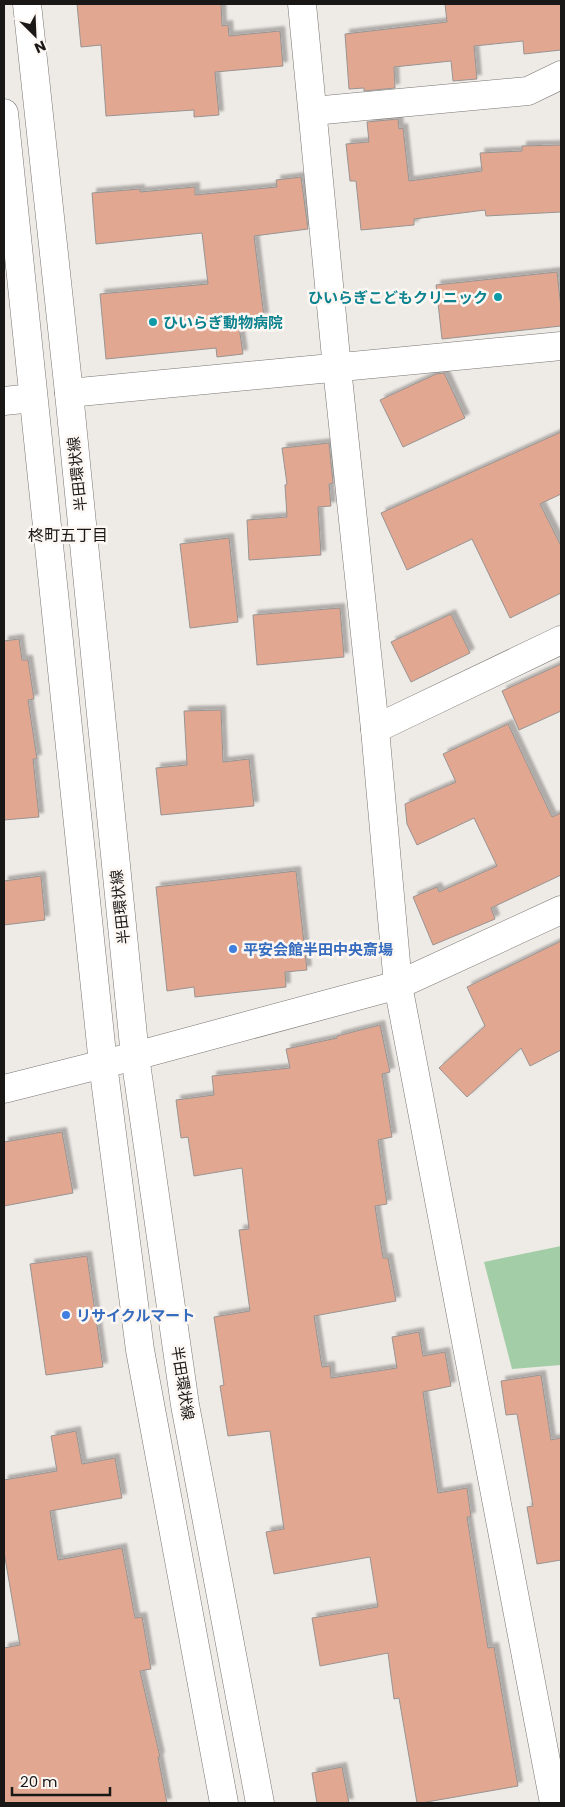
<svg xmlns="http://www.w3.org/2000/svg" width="565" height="1807" font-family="Poppins,'Noto Sans JP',sans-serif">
	<defs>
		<filter id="shadow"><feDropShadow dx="4.5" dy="-4.5" stdDeviation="1" flood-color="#0004"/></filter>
	</defs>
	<rect width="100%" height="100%" fill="#eeeae6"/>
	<polygon fill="#a3cda6" points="561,1246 561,1365 512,1369 484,1262"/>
	<g fill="#e1a791" stroke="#999492" filter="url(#shadow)">
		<polygon points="77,4 221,4 222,26 228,25 229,36 280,31 283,66 215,72 219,115 194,117 194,110 106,116 101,45 81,47"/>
		<polygon points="445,4 561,4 561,50 524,54 523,41 474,46 477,79 453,81 451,61 394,67 395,88 364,91 364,88 349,89 345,34 447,22"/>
		<polygon points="398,119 399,129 403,128 409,181 482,171 480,153 522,151 522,146 561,145 561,212 486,216 485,210 414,219 414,225 361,230 356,181 350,181 346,144 369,142 367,122"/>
		<polygon points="301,177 308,229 254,236 264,317 238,320 243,354 217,357 216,348 106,359 100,294 208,284 202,233 96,244 92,193 140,189 140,192 195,187 195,195 277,187 276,180"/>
		<polygon points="557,272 561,308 561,326 442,339 436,285"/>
		<polygon points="444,373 465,418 403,447 380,400 436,374"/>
		<polygon points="561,432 561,494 540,504 561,546 561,593 510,618 472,539 407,570 381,513"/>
		<polygon points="329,443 333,483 329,484 331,506 318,507 321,555 249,560 247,520 287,517 285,485 287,484 282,448"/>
		<polygon points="229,538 238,622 190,628 180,544"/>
		<polygon points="340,608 344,657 257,665 253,615"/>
		<polygon points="451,614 470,653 411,682 391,642"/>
		<polygon points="19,639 22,660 28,660 34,699 28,700 37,759 33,759 39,817 4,820 4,641"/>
		<polygon points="561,664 561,711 519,730 502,691"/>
		<polygon points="221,710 223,762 249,759 254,806 161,815 156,768 187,765 184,711"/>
		<polygon points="508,724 552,817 561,813 561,875 491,908 495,919 433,945 413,897 437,887 439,892 497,866 474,818 417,845 407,824 405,804 456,782 443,754"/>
		<polygon points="296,871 307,970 285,972 286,987 195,997 194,987 167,991 156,887"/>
		<polygon points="41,876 45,920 4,925 4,881"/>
		<polygon points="561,941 561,1050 530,1066 521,1048 467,1097 439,1068 485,1026 467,987"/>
		<polygon points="380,1025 390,1072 382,1074 392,1137 378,1140 387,1204 375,1206 383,1258 388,1258 396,1301 314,1316 322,1367 330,1366 331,1378 397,1368 392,1337 419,1332 423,1356 445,1352 451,1386 423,1392 438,1493 467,1488 471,1517 467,1517 488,1648 494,1647 518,1786 421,1803 417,1803 399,1698 394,1699 388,1653 320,1666 312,1618 378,1607 370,1557 274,1574 266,1532 284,1529 270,1431 228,1436 220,1386 224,1385 214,1317 250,1311 239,1230 249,1229 242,1168 194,1176 188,1137 181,1138 176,1100 214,1095 212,1076 290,1068 286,1049 337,1038 337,1036"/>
		<polygon points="62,1132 73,1193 4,1206 4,1142"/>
		<polygon points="87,1256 103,1367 46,1375 30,1264"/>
		<polygon points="541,1375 551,1440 561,1438 561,1560 537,1564 527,1507 533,1506 517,1414 506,1415 501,1381"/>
		<polygon points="76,1431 82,1464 115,1458 122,1498 50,1511 58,1560 122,1548 135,1618 142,1617 151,1669 140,1671 160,1757 158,1757 167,1803 4,1803 4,1648 20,1645 4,1552 4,1480 57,1471 51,1436"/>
		<polygon points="342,1767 349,1803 317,1803 312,1773"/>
	</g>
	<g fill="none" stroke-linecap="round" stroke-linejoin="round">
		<defs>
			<g id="minor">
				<polyline points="302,4 337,368 375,729 398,985 554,1803"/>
				<polyline points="313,111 528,91 561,75"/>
				<polyline points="69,393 561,346"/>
				<polyline points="4,401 33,398"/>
				<polyline points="375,729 561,640"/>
				<polyline points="4,1089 135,1056 398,985 561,910"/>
			</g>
			<g id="major">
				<polyline points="27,4 69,393 135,1056 185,1405 260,1803"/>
				<polyline points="4,113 103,1064 140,1350 224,1803"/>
			</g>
		</defs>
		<use href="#minor" stroke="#7a7673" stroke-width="29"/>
		<use href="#major" stroke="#7a7673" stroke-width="29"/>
		<use href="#minor" stroke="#fff" stroke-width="28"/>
		<use href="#major" stroke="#fff" stroke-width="28"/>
	</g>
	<g fill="#0f9aa8" stroke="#fcf7f3" stroke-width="2">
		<circle cx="498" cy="297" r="5"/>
		<circle cx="153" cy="322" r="5"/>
	</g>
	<g fill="#3f7fe0" stroke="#fcf7f3" stroke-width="2">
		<circle cx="233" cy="949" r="5"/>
		<circle cx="66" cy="1315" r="5"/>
	</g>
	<g text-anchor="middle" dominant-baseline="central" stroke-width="5" stroke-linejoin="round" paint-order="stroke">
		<g font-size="15" font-weight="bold" fill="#0d838f" stroke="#fcf7f3" text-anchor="end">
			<text x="488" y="297">ひいらぎこどもクリニック</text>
			<text x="163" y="322" text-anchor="start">ひいらぎ動物病院</text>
		</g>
		<g font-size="15" fill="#1a1817" stroke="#fcf7f3">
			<text transform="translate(77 474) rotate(-96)">半田環状線</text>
			<text transform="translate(120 907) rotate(-96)">半田環状線</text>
			<text transform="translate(183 1383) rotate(81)">半田環状線</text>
		</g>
		<g font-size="15" font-weight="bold" fill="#366cbe" stroke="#fcf7f3" text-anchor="start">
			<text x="243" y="949">平安会館半田中央斎場</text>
			<text x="76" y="1315">リサイクルマート</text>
		</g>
		<g font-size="16" fill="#1a1817" stroke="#fcf7f3">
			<text x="68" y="535">柊町五丁目</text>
		</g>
	</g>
	<rect width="565" height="1807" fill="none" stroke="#1a1817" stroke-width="10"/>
	<g transform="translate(35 35) rotate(156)" stroke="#fcf7f3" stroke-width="4" paint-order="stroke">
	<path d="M0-4L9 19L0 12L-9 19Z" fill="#1a1817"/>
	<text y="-8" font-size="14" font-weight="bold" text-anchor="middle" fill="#1a1817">N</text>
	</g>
	<path d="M12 1787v8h98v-8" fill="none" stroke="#1a1817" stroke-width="2.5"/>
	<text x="20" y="1787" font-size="15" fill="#1a1817" stroke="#fcf7f3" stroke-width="4" paint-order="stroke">20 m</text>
</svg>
